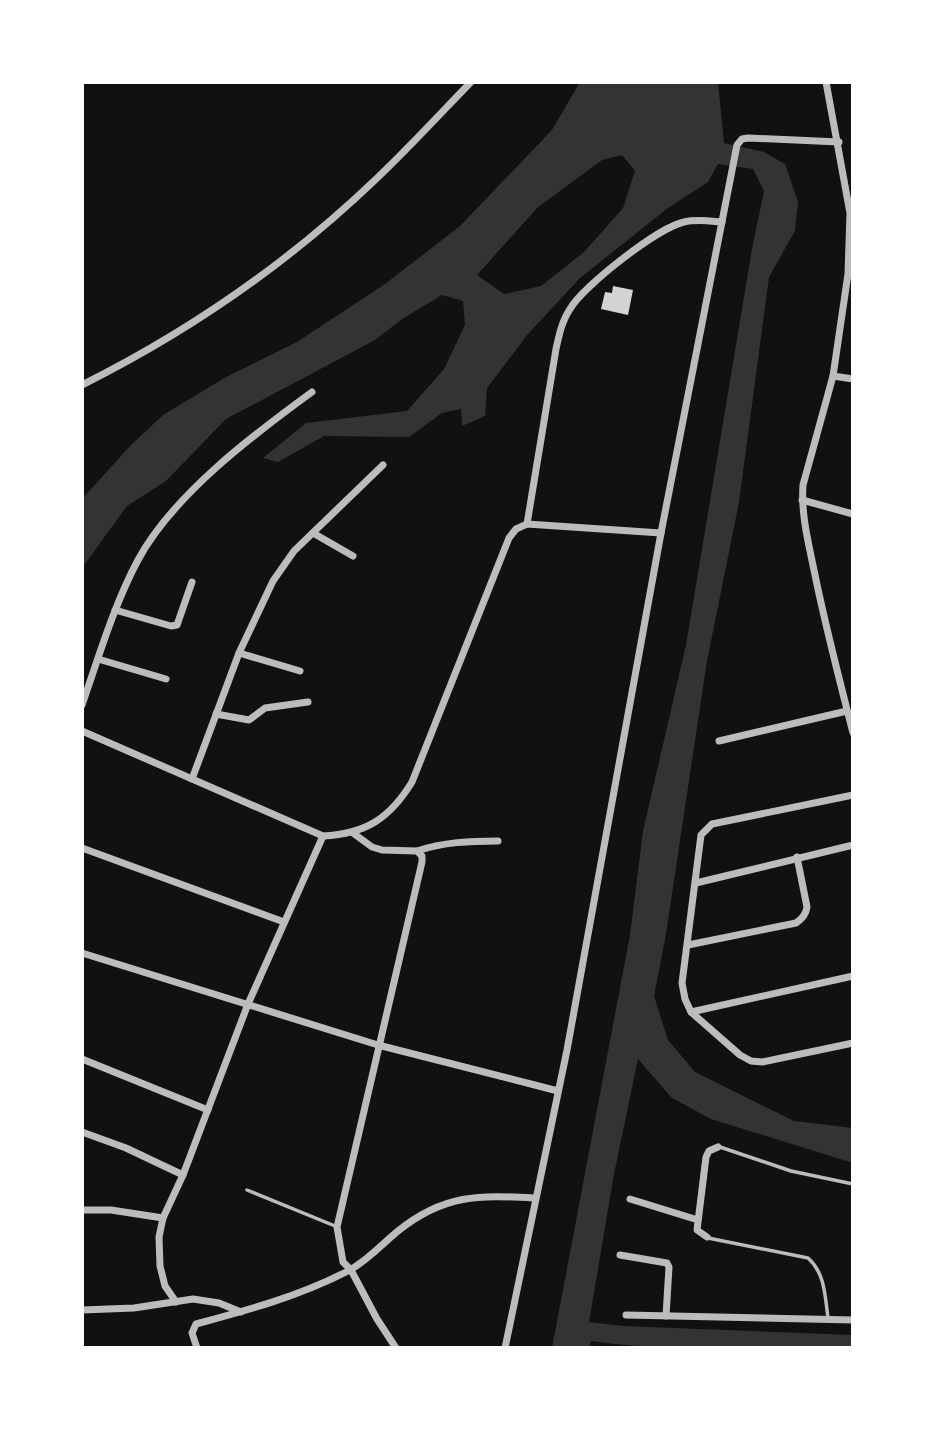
<svg xmlns="http://www.w3.org/2000/svg" width="935" height="1430" font-family="Karla,sans-serif">
	<rect width="100%" height="100%" fill="#111"/>
	<path fill="#333" fill-rule="evenodd" d="M580,82H718L724,143L764,152L785,164L798,202L795,231L769,277L739,502L707,661L666,934L654,996L668,1040L695,1072L794,1121L853,1128V1163L711,1119L672,1098L638,1059L614,1174L589,1322L623,1326L853,1335V1348C766,1348 677,1353 591,1341L589,1348H552L630,935L643,831L686,645L752,249L764,191L753,169L718,164L708,182L668,208L580,278L528,334L487,388L485,416L462,426L461,409L442,413L409,437L324,436L278,462L263,458L306,423L407,411L444,369L465,325L463,301L442,295L402,319L375,340L226,419L166,481L127,506L82,568V499L130,446L163,415L226,377L297,342L385,284L460,226L552,130ZM622,155L635,171L623,208L584,252L541,286L504,294L477,275L537,208L602,160Z"/>
	<polygon fill="#d3d3d3" points="613,286 633,290 628,315 601,309 605,292 612,293"/>
	<g fill="none" stroke-linecap="round" stroke-linejoin="round">
		<g stroke="#bcbcbc" stroke-width="3.5">
			<polyline points="720,1147 791,1171 853,1184"/>
			<polyline points="247,1190 335,1226"/>
			<path d="M708,1238L808,1258C825,1273 825,1296 828,1318"/>
		</g>
		<g stroke="#bcbcbc" stroke-width="7">
			<path d="M826,82L850,213L848,274L833,376L803,485C801,514 808,541 814,570C825,625 839,678 853,733"/>
			<polyline points="833,376 853,379"/>
			<path d="M82,385C188,332 288,263 374,181C407,150 439,115 471,82"/>
			<polyline points="802,500 853,514"/>
			<path d="M527,524L556,349C559,335 562,321 570,309C583,286 659,227 684,222C697,219 709,221 722,222"/>
			<polyline points="313,533 353,556"/>
			<polyline points="115,610 171,626 177,625 192,582"/>
			<polyline points="239,653 300,671"/>
			<polyline points="98,659 166,679"/>
			<path d="M82,705C99,656 114,605 138,560C173,495 253,435 312,392"/>
			<polyline points="216,714 249,720 265,708 308,702"/>
			<path d="M82,731L323,836C366,834 390,818 412,782L509,538L516,529L527,524L661,533"/>
			<polyline points="719,741 847,711"/>
			<polyline points="192,779 239,653 273,581 294,551 383,465"/>
			<polyline points="853,795 712,824 701,835 682,983 685,999 691,1012 740,1055 751,1061 762,1062 853,1043"/>
			<polyline points="353,833 372,847 382,850 417,851 422,856 422,862 337,1227 343,1262 351,1270 377,1319 396,1348"/>
			<polyline points="82,848 284,922"/>
			<path d="M417,851C443,842 471,841 498,841"/>
			<polyline points="696,883 853,845"/>
			<path d="M688,945L796,923C802,919 806,915 807,907L797,857"/>
			<polyline points="82,953 378,1045 558,1091"/>
			<polyline points="691,1012 853,976"/>
			<polyline points="82,1059 208,1110"/>
			<polyline points="82,1132 126,1148 183,1175"/>
			<polyline points="630,1199 698,1220"/>
			<polyline points="84,1210 111,1210 163,1218"/>
			<polyline points="707,1237 697,1230 706,1157 709,1151 718,1147"/>
			<polyline points="620,1255 667,1263 669,1267 666,1316"/>
			<polyline points="176,1302 165,1286 160,1266 159,1237 163,1218 183,1175 248,1004 323,836"/>
			<polyline points="82,1310 134,1308 193,1299 219,1303 241,1312"/>
			<polyline points="626,1315 853,1320"/>
			<path d="M197,1348L192,1333L196,1324C248,1310 300,1296 348,1271C366,1262 382,1244 398,1231C444,1194 479,1195 534,1198"/>
			<polyline points="505,1348 567,1050 661,533 737,145 742,139 748,138 839,142"/>
		</g>
	</g>
	<rect width="935" height="1430" fill="none" stroke="#ffffff" stroke-width="168"/>
</svg>
